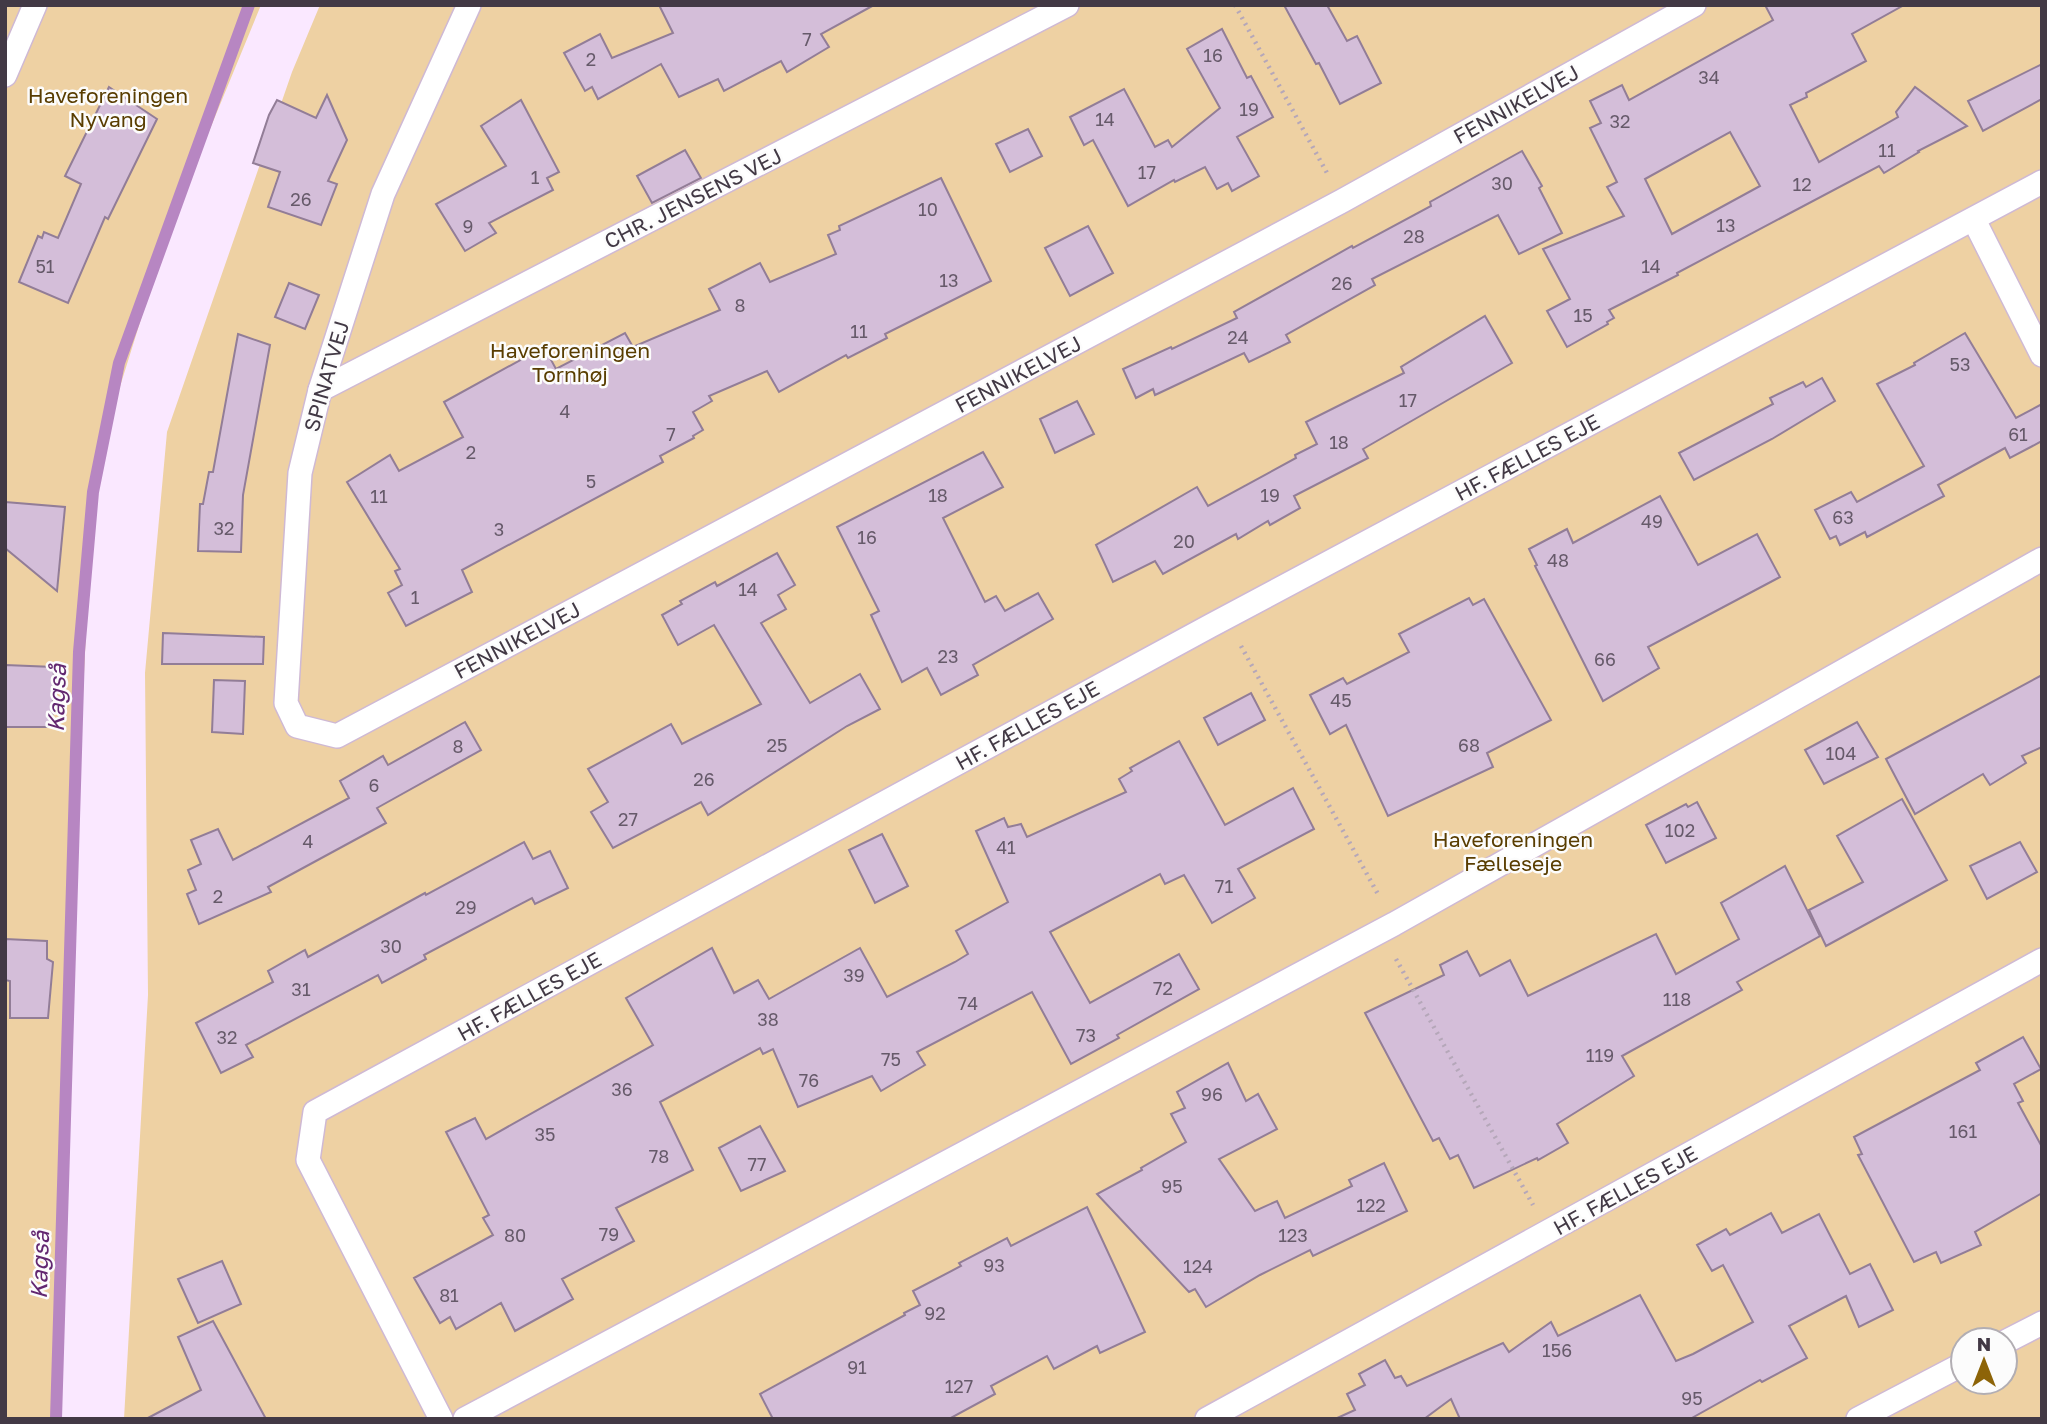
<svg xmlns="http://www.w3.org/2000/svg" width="2047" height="1424" font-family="'Golos Text',sans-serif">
	<rect width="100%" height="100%" fill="#fae8ff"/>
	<g fill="#eed1a3" fill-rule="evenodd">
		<polygon points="5,5 261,5 170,226 94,470 76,837 63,1292 57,1419 5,1419"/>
		<path d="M320,5H2042V1419H124L148,995L145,673L167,432L292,72ZM1963,1340H2005V1382H1963Z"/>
	</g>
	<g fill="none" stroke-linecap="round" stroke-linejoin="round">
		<polyline stroke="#b786c2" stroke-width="12" points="56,1419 79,652 93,492 119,363 249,5"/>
	</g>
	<g fill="#d4bed9" stroke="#927d97" stroke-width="2" fill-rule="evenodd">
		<polygon points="659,5 874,5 821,34 829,47 787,72 781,61 724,91 718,79 679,97 661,64 598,99 592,87 585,91 564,53 600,34 612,58 673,33"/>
		<polygon points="1284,5 1327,5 1347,41 1357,36 1381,83 1340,104 1319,63 1316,64"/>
		<path d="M1765,5H1904L1852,34L1866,61L1806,93L1807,97L1790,105L1819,162L1898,117L1896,112L1915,87L1967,126L1918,151L1919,152L1884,173L1879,166L1677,273L1678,275L1609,310L1614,318L1607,322L1608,324L1567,347L1547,311L1570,299L1543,249L1624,216L1607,187L1617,182L1590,128L1601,123L1590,101L1622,85L1629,100L1773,20ZM1730,132L1760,186L1672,234L1645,179Z"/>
		<polygon points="1222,29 1247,78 1251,76 1273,117 1237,137 1259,176 1232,191 1228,183 1217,189 1205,167 1175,182 1174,180 1128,206 1093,140 1084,145 1070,117 1124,89 1155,147 1168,140 1172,147 1220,108 1187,49"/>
		<polygon points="2042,64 2042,99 1983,131 1968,101"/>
		<polygon points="109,87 157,119 108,219 105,217 68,303 19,282 38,236 42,238 44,232 58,238 81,184 65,176"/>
		<polygon points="327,95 347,140 328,181 337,184 321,225 268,207 280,172 253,163 269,115 277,100 316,118"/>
		<polygon points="521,100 559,172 547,178 553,190 489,223 496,233 465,251 436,204 506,166 481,126"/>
		<polygon points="1028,129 1042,156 1010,172 996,144"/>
		<polygon points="685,150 701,178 652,203 637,176"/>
		<polygon points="1522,151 1542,186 1539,188 1562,233 1519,254 1498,215 1372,279 1375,285 1286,335 1290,342 1249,362 1244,353 1155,395 1153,389 1136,398 1123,369 1171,347 1172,349 1237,318 1234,312 1352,246 1353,248 1431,206 1430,202"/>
		<polygon points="941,178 991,281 885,334 887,338 848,358 846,355 779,392 767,371 709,396 712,401 693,412 703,430 693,436 694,438 660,456 663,462 462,570 472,592 406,626 388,593 402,585 395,571 400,569 347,482 390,455 399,471 463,437 444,402 544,347 556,369 625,333 633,347 720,310 709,289 760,263 770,282 836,254 828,235 840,230 839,226"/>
		<polygon points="1088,226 1113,273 1070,296 1045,248"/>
		<polygon points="289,283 319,295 305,329 275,317"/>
		<polygon points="1485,316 1512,363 1363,449 1368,458 1294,496 1300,508 1270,525 1268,521 1238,539 1236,534 1163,574 1155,561 1113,582 1096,545 1197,487 1208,506 1296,458 1295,455 1317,444 1306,422 1404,373 1401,367"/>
		<polygon points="1965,333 2016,418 2042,404 2042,441 2010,458 2005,448 1938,485 1944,496 1867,537 1865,532 1840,545 1836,536 1830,539 1815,510 1851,492 1857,502 1924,466 1877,384 1915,365 1914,363"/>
		<polygon points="238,334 270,345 243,495 241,552 198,551 200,504 203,504 209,472 213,472"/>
		<polygon points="1822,378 1835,401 1772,439 1694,480 1679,453 1773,404 1770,398 1803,382 1806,387"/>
		<polygon points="1077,401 1094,434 1055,453 1040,419"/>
		<polygon points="983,452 1003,487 943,518 985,602 996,596 1005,611 1038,593 1053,619 973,665 978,675 941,695 927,668 902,682 871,615 879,611 837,527"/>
		<polygon points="1660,496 1698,565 1757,534 1780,577 1648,647 1659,668 1603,701 1535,566 1537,565 1529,549 1567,529 1573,543"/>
		<polygon points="5,502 65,507 57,591 5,548"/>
		<polygon points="777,553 795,585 778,595 786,609 761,623 810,703 860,674 880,709 847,726 708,815 701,802 613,848 591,812 608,802 588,769 671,724 682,744 761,704 714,625 678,645 662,615 682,604 680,601 715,582 717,586"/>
		<polygon points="1469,598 1473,605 1484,599 1551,720 1487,753 1493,767 1388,816 1346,725 1330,734 1310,695 1343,678 1347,684 1409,652 1399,634"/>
		<polygon points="163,633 264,637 263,664 162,664"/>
		<polygon points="5,665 54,667 52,727 5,727"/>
		<polygon points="2042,675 2042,747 2022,756 2026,763 1990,785 1983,774 1915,814 1886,759"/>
		<polygon points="214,680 245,681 243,734 212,732"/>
		<polygon points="1251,693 1265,720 1218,745 1204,718"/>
		<polygon points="465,722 481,750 377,808 386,823 268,887 271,892 199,924 187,894 196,890 188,870 201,864 191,840 218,829 233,860 349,798 340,781 383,756 388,765"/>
		<polygon points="1857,722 1878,757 1824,784 1805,750"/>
		<polygon points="1179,741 1225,825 1293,788 1314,829 1238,869 1255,898 1212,923 1184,875 1165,884 1160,874 1050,932 1090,1003 1179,954 1199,989 1117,1035 1119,1038 1071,1064 1032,992 917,1052 925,1065 881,1091 872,1076 798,1107 773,1049 763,1054 760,1048 660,1102 693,1170 616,1208 634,1241 562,1279 573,1299 515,1331 501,1303 456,1329 450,1317 440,1323 414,1278 493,1235 483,1218 489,1215 446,1132 475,1118 486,1139 653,1045 626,998 712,948 734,993 758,980 769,999 860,948 887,997 955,962 968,954 956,931 1008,902 976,831 1004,818 1008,827 1021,824 1027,837 1126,792 1119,779 1132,771 1130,768"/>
		<polygon points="1902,799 1947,880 1826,946 1809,910 1863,882 1837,836"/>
		<polygon points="1697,802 1716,838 1666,863 1646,825 1686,804 1688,807"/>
		<polygon points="882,834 908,886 875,903 849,850"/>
		<polygon points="524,842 533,859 550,851 568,888 535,904 532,898 424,955 426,959 382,983 378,975 246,1045 253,1057 221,1073 196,1023 273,982 268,971 305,950 308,957 425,893 426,895"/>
		<polygon points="2020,842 2037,872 1987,899 1970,866"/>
		<polygon points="1785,866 1820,936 1737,982 1742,990 1622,1056 1634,1076 1557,1124 1568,1143 1538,1160 1537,1158 1474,1188 1458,1155 1450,1159 1439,1138 1433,1141 1365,1013 1444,975 1440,965 1467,951 1480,976 1510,960 1528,996 1656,934 1676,974 1739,939 1721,903"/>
		<polygon points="5,939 47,941 47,959 53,962 48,1018 10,1018 10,981 5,980"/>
		<polygon points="2023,1037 2041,1069 2014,1084 2023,1101 2018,1103 2042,1147 2042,1193 1975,1232 1981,1245 1941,1263 1936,1252 1914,1262 1858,1155 1862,1154 1854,1137 1980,1070 1976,1063"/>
		<polygon points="1228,1063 1246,1101 1258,1094 1277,1129 1219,1159 1255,1211 1277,1201 1285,1218 1352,1186 1349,1180 1384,1163 1407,1211 1313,1256 1310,1250 1260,1275 1206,1307 1195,1289 1189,1292 1097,1194 1142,1170 1141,1168 1186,1142 1171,1114 1185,1108 1177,1092"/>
		<polygon points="760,1126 785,1171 741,1191 719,1148"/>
		<polygon points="1087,1207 1145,1332 1100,1353 1097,1346 1054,1369 1047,1356 991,1386 995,1394 949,1419 773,1419 760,1394 905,1315 904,1313 920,1305 913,1291 961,1266 959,1263 1007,1238 1011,1246"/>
		<polygon points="1771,1213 1782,1233 1819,1214 1850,1274 1870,1264 1893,1310 1859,1327 1846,1296 1789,1326 1807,1358 1762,1382 1760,1380 1690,1419 1460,1419 1451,1399 1424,1419 1335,1419 1355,1410 1347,1394 1365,1385 1359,1374 1385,1360 1395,1378 1401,1376 1407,1386 1503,1343 1509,1352 1551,1322 1558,1336 1640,1295 1676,1361 1693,1354 1753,1322 1723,1265 1712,1271 1697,1245 1726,1229 1730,1235"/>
		<polygon points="222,1261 241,1304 198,1323 178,1279"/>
		<polygon points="213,1321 266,1419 146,1419 201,1390 178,1337"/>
	</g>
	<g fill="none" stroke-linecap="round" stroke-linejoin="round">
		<defs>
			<g id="lane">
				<polyline points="469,5 383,194 320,390 300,473 286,703 297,726 337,736 1342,201 1694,5"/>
				<polyline points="5,75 35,5"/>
				<polyline points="1974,220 2042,355"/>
				<polyline points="320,390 1067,5"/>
				<polyline points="2005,1342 2042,1323"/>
				<polyline points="441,1419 308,1160 315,1112 1210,626 2042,182"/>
				<polyline points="465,1419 1394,924 2042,559"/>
				<polyline points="1207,1419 2042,960"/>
				<polyline points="1858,1419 1963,1364"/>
			</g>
		</defs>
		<use href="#lane" stroke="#cfb9d4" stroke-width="26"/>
		<g stroke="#b5a7b9" stroke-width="4.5" stroke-dasharray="2 5" stroke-linecap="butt">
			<polyline points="1235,5 1327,173"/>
			<polyline points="1241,646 1379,896"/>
			<polyline points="1396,959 1533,1205"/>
		</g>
		<use href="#lane" stroke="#fff" stroke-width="23"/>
	</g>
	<g text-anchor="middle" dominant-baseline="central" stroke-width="5" stroke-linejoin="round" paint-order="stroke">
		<g font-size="18" fill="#665a6a">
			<text x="807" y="39">7</text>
			<text x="1213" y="55">16</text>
			<text x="591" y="59">2</text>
			<text x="1709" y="77">34</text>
			<text x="1249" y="109">19</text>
			<text x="1105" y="119">14</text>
			<text x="1620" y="121">32</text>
			<text x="1887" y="150">11</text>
			<text x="1147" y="172">17</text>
			<text x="535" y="177">1</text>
			<text x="1502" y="183">30</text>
			<text x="1802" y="184">12</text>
			<text x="301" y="199">26</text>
			<text x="928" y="209">10</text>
			<text x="1726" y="225">13</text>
			<text x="468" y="226">9</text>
			<text x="1414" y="236">28</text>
			<text x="45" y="266">51</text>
			<text x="1651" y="266">14</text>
			<text x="949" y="280">13</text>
			<text x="1342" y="283">26</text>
			<text x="740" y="305">8</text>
			<text x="1583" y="315">15</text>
			<text x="859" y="331">11</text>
			<text x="1238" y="337">24</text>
			<text x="1960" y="364">53</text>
			<text x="1408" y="400">17</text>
			<text x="565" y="411">4</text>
			<text x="671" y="434">7</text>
			<text x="2018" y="434">61</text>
			<text x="1339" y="442">18</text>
			<text x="471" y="452">2</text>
			<text x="591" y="481">5</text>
			<text x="938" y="495">18</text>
			<text x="1270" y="495">19</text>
			<text x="379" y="496">11</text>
			<text x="1843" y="517">63</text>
			<text x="1652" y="521">49</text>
			<text x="224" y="528">32</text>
			<text x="499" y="529">3</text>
			<text x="867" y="537">16</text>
			<text x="1184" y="541">20</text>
			<text x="1558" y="560">48</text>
			<text x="748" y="589">14</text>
			<text x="415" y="597">1</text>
			<text x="948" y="656">23</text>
			<text x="1605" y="659">66</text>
			<text x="1341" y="700">45</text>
			<text x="777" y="745">25</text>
			<text x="1469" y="745">68</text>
			<text x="458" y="746">8</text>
			<text x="1841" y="753">104</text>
			<text x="704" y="779">26</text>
			<text x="374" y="785">6</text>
			<text x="628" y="819">27</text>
			<text x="1680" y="830">102</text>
			<text x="308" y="841">4</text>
			<text x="1006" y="847">41</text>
			<text x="1224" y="886">71</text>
			<text x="218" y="896">2</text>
			<text x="466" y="907">29</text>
			<text x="391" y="946">30</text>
			<text x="854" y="975">39</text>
			<text x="1163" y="988">72</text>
			<text x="301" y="989">31</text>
			<text x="1677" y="999">118</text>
			<text x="968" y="1003">74</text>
			<text x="768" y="1019">38</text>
			<text x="1086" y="1035">73</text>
			<text x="227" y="1037">32</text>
			<text x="1600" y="1055">119</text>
			<text x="891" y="1059">75</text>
			<text x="809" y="1080">76</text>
			<text x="622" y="1089">36</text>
			<text x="1212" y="1094">96</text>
			<text x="1963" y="1131">161</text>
			<text x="545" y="1134">35</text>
			<text x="659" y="1156">78</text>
			<text x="757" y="1164">77</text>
			<text x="1172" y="1186">95</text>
			<text x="1371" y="1205">122</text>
			<text x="609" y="1234">79</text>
			<text x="515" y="1235">80</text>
			<text x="1293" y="1235">123</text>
			<text x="994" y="1265">93</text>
			<text x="1198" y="1266">124</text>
			<text x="449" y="1295">81</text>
			<text x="935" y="1313">92</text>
			<text x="1557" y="1350">156</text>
			<text x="857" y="1367">91</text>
			<text x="959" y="1386">127</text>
			<text x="1692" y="1398">95</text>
		</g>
		<g font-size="21" fill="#593d01" stroke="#fcfcfc">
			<text x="108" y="95">Haveforeningen<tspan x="108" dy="24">Nyvang</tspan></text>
			<text x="570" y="350">Haveforeningen<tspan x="570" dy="24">Tornhøj</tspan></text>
			<text x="1513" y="839">Haveforeningen<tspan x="1513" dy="24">Fælleseje</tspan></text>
		</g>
		<g font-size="21" fill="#423945" stroke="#fcfcfc">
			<text transform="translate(1516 104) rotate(-29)">FENNIKELVEJ</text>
			<text transform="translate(693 198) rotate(-27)">CHR. JENSENS VEJ</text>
			<text transform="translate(1018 374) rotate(-28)">FENNIKELVEJ</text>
			<text transform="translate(326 376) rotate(-74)">SPINATVEJ</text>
			<text transform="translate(1527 457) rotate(-28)">HF. FÆLLES EJE</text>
			<text transform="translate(517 640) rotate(-28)">FENNIKELVEJ</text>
			<text transform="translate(1027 725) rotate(-29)">HF. FÆLLES EJE</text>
			<text transform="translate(529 996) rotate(-29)">HF. FÆLLES EJE</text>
			<text transform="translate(1625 1190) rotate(-29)">HF. FÆLLES EJE</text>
		</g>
		<g font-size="23" font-style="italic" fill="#622770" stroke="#fcfcfc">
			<text transform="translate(56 698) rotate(-88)">Kagså</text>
			<text transform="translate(39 1265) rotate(-88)">Kagså</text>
		</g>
	</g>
	<rect width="2047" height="1424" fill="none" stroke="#423945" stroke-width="14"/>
	<g transform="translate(1984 1361)"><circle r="33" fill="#fcfcfc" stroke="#b2aeb3" stroke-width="2"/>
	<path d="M0-5L12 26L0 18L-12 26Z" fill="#8d6408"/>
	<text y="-10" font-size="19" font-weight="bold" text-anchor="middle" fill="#423945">N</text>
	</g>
</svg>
